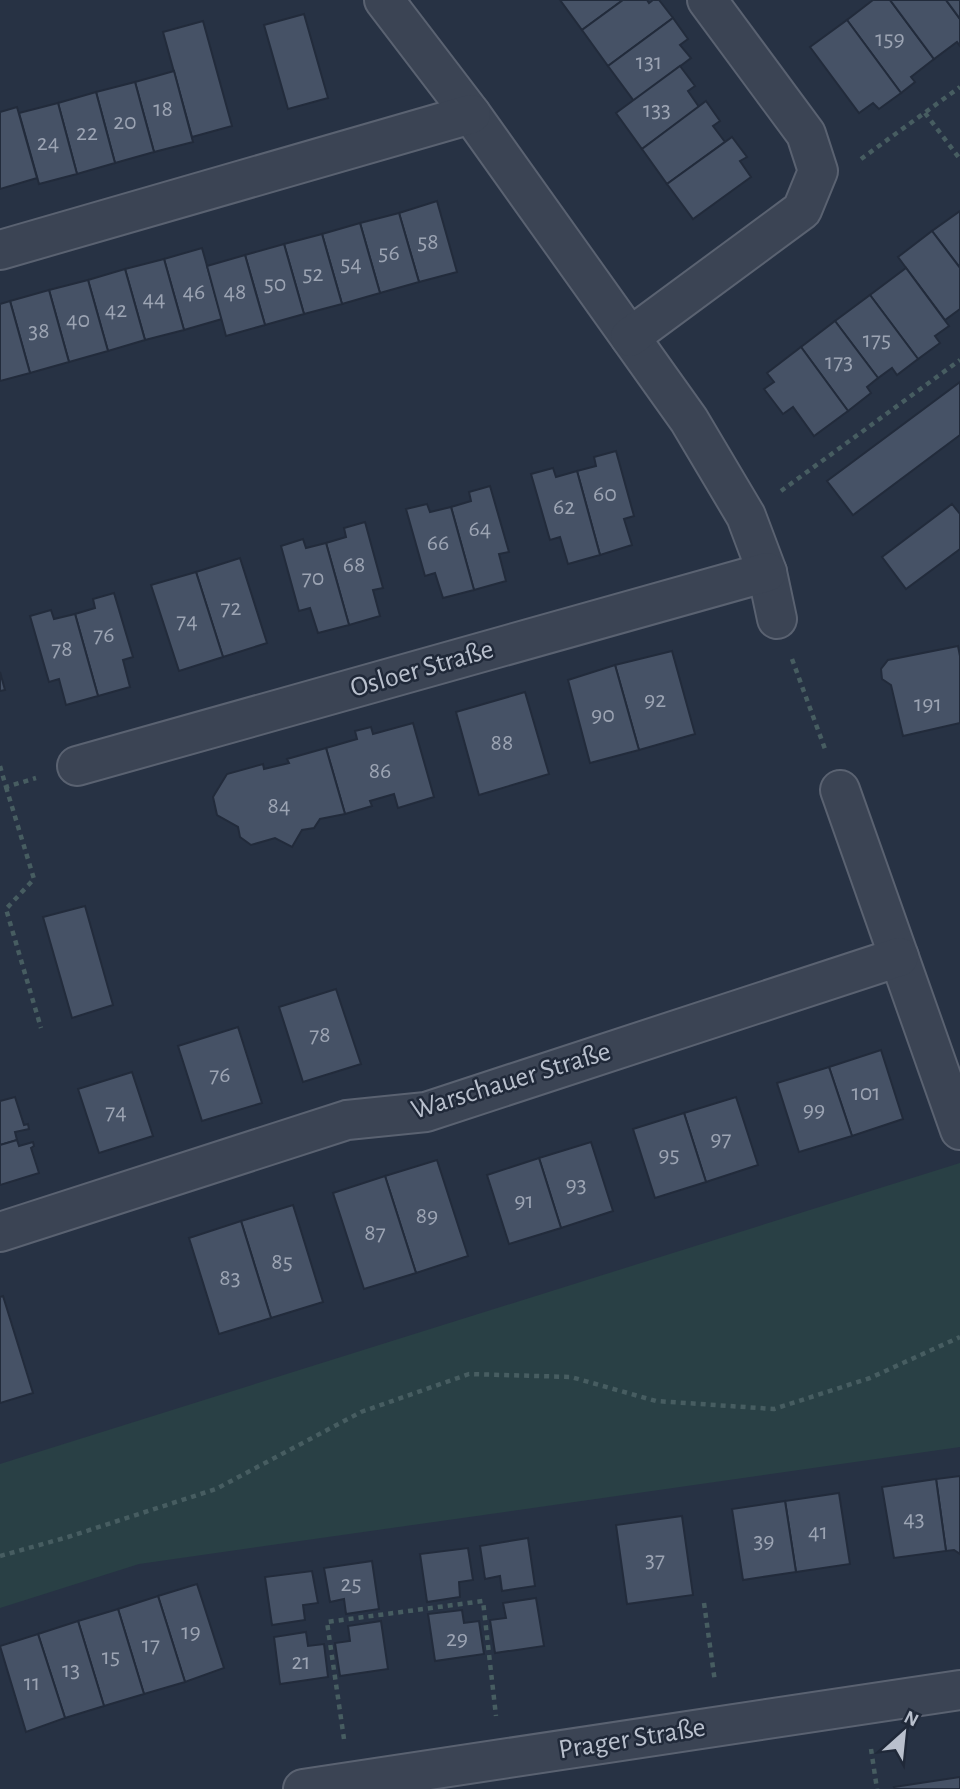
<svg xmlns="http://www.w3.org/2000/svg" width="960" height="1789" font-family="'Alegreya Sans',sans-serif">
	<rect width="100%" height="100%" fill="#273244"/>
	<polygon fill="#294045" points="960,1163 960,1447 139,1564 0,1608 0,1464"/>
	<g fill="#465266" stroke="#222b3b" stroke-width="2">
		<polygon points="560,0 623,0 582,30"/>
		<polygon points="623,0 647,0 649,3 653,0 659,0 673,18 608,66 582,30"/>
		<polygon points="873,0 890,0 934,59 911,77 915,82 901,93 847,20"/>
		<polygon points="890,0 946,0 960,19 960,46 957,42 934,59"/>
		<polygon points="946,0 960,0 960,19"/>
		<polygon points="304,14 328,98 288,109 264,25"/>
		<polygon points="673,18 688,39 680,45 691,58 634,101 608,66"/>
		<polygon points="847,20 901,93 879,109 873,103 859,113 810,47"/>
		<polygon points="203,21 232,126 192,137 163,32"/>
		<polygon points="680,66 695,86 688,91 699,107 642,149 616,113"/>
		<polygon points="174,71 193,142 154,152 135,82"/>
		<polygon points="135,82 154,152 115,163 96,92"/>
		<polygon points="96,92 115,163 77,174 58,103"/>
		<polygon points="706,101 720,121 713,126 725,142 667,184 642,149"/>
		<polygon points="58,103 77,174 39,184 19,113"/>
		<polygon points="17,107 37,178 0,189 0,112"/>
		<polygon points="732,137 747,157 740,161 751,177 693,219 667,184"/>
		<polygon points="437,201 457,272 419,282 399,213"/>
		<polygon points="960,211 960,268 932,231"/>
		<polygon points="399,213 419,282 380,293 360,223"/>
		<polygon points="360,223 380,293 342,304 322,234"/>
		<polygon points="932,231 960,268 960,309 945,320 898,257"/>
		<polygon points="322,234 342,304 304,314 284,244"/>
		<polygon points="284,244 304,314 265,325 245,255"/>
		<polygon points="202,248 222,319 184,330 164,259"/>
		<polygon points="245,255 265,325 226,336 207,266"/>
		<polygon points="164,259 184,330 145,340 125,269"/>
		<polygon points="906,268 949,326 935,336 940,343 918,359 870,295"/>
		<polygon points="125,269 145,340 108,351 88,280"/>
		<polygon points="88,280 108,351 69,362 49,290"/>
		<polygon points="49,290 69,362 30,373 10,301"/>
		<polygon points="870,295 918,359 897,375 892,368 878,378 835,321"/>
		<polygon points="10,301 30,373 0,381 0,304"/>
		<polygon points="835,321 878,378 867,387 871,393 848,411 801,347"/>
		<polygon points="801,347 848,411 814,436 793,407 783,414 764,389 774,382 767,373"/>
		<polygon points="960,382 960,435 853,515 827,481"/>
		<polygon points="616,451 634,516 624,519 632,545 600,555 577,471 596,466 594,457"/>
		<polygon points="553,468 556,477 577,471 600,555 568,564 560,537 550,540 531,474"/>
		<polygon points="490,486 509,552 499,554 506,581 474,590 451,507 471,501 469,492"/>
		<polygon points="427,504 430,512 451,507 474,590 443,598 435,573 425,576 406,509"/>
		<polygon points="952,504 960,514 960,549 906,589 882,557"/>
		<polygon points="365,522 383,588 373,590 380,616 349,625 326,543 346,537 344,528"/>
		<polygon points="303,539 306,548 326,543 349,625 318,633 310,608 299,611 281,546"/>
		<polygon points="240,558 267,643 223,657 196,572"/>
		<polygon points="196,572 223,657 179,671 151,585"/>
		<polygon points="114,593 133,657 123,660 130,687 98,696 75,614 95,608 93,599"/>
		<polygon points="51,610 54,619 75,614 98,696 66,705 59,679 49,682 30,616"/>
		<polygon points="958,646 960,656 960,723 903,736 891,685 882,679 881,669 888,660"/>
		<polygon points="672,651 695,734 639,750 615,665"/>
		<polygon points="615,665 639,750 590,763 568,680"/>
		<polygon points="0,672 5,690 0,691"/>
		<polygon points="525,692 549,774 479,795 456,712"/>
		<polygon points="413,723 434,797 398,808 394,794 370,801 372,806 345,814 326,748 357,739 355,731 371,727 373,734"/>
		<polygon points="326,748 345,814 320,819 314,828 302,830 292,847 275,838 251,845 240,837 238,827 217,815 213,797 227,774 263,764 264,769 289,763 287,759"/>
		<polygon points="85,906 113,1005 72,1018 43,917"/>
		<polygon points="336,989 361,1064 303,1082 279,1007"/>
		<polygon points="238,1027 262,1103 202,1121 178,1046"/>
		<polygon points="881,1050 903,1119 852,1136 829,1067"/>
		<polygon points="829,1067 852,1136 799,1152 777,1083"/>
		<polygon points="132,1072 153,1136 99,1153 78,1089"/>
		<polygon points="15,1097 24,1125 28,1124 29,1129 15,1132 17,1140 0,1145 0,1101"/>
		<polygon points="736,1097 758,1165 706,1182 684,1113"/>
		<polygon points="684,1113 706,1182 655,1198 633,1129"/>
		<polygon points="17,1140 19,1146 33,1142 34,1146 31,1148 39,1173 0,1185 0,1145"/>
		<polygon points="591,1142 613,1211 561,1228 539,1158"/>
		<polygon points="539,1158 561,1228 509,1244 487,1175"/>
		<polygon points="437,1160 468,1256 416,1273 385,1176"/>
		<polygon points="385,1176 416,1273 364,1289 333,1193"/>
		<polygon points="293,1205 323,1302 271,1318 241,1221"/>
		<polygon points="241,1221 271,1318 219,1334 189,1238"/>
		<polygon points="3,1296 33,1393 0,1403 0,1297"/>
		<polygon points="960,1476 960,1554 954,1550 946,1551 936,1479"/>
		<polygon points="936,1479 946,1551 894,1558 882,1487"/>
		<polygon points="839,1493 850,1564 796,1572 785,1501"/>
		<polygon points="785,1501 796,1572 743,1580 732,1509"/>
		<polygon points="682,1516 693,1595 627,1604 616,1525"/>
		<polygon points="528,1538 535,1586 502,1591 500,1576 485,1579 480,1546"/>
		<polygon points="468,1548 473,1580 459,1582 460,1597 427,1602 420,1554"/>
		<polygon points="372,1561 379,1609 346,1614 344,1599 330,1602 324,1568"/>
		<polygon points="312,1571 318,1603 303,1605 305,1620 272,1625 265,1577"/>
		<polygon points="197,1584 224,1668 185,1682 158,1596"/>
		<polygon points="158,1596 185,1682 144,1694 118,1609"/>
		<polygon points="536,1598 544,1646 495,1653 490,1620 506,1618 503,1603"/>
		<polygon points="118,1609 144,1694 104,1706 78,1621"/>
		<polygon points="462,1610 464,1623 479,1621 484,1654 435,1661 428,1614"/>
		<polygon points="78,1621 104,1706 65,1718 38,1634"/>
		<polygon points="381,1621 388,1669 340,1676 335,1643 350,1641 348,1626"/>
		<polygon points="306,1632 308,1646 324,1644 328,1677 280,1684 274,1637"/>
		<polygon points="38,1634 65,1718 26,1732 0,1646"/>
		<polygon points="960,1777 960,1789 895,1789 894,1787"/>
	</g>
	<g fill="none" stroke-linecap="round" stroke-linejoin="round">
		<defs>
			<g id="street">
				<polyline points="384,0 471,114 689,420 746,516 767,572 777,619"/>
				<polyline points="0,250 471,114"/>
				<polyline points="630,337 802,210 818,171 806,134 707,0"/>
				<polyline points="77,766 767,572"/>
				<polyline points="840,790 960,1130"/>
				<polyline points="0,1232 347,1120 426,1112 899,957"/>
				<polyline points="303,1789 960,1690"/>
			</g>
		</defs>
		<use href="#street" stroke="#5a6271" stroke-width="42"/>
		<g stroke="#475d61" stroke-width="4.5" stroke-dasharray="5 5" stroke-linecap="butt">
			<polyline points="925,113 960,159"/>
			<polyline points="861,159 960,87"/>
			<polyline points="781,491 960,360"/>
			<polyline points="792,659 825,749"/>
			<polyline points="0,766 6,787 36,778"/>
			<polyline points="6,787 34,879 6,909 41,1028"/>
			<polyline points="0,1556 68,1537 216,1489 361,1412 469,1374 571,1377 656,1401 774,1409 870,1378 960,1337"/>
			<polyline points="704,1603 715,1682"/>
			<polyline points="344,1739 327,1622 349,1619 483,1601 496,1716"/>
			<polyline points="871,1749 877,1789"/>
		</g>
		<use href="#street" stroke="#3b4454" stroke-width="38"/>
	</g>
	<g text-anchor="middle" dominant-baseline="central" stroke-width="5" stroke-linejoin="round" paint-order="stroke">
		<g font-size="24" fill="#9ca4b3">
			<text x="890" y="39">159</text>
			<text x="649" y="62">131</text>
			<text x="163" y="109">18</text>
			<text x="657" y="110">133</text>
			<text x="125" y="122">20</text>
			<text x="87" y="133">22</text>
			<text x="48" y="143">24</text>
			<text x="428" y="242">58</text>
			<text x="389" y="253">56</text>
			<text x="351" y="264">54</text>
			<text x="313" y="274">52</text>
			<text x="275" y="284">50</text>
			<text x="194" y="292">46</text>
			<text x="235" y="292">48</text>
			<text x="154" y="299">44</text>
			<text x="116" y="310">42</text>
			<text x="78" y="320">40</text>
			<text x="39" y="331">38</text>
			<text x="877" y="340">175</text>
			<text x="839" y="362">173</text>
			<text x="605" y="494">60</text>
			<text x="564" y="507">62</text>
			<text x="480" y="529">64</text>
			<text x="438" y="543">66</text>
			<text x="354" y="565">68</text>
			<text x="313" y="578">70</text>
			<text x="231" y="608">72</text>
			<text x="187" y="621">74</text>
			<text x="104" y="635">76</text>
			<text x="62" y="649">78</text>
			<text x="655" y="700">92</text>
			<text x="928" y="704">191</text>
			<text x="603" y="715">90</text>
			<text x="502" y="743">88</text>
			<text x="380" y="771">86</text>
			<text x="279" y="806">84</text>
			<text x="320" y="1035">78</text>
			<text x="220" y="1075">76</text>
			<text x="866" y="1093">101</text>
			<text x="814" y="1110">99</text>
			<text x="116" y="1112">74</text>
			<text x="721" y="1139">97</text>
			<text x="669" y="1155">95</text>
			<text x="576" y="1185">93</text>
			<text x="524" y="1201">91</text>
			<text x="427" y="1216">89</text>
			<text x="375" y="1233">87</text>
			<text x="282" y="1262">85</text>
			<text x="230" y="1278">83</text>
			<text x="914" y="1519">43</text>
			<text x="818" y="1532">41</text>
			<text x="764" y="1541">39</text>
			<text x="655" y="1560">37</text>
			<text x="351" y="1584">25</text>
			<text x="191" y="1632">19</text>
			<text x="457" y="1639">29</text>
			<text x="151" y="1645">17</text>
			<text x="111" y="1657">15</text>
			<text x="301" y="1662">21</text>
			<text x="71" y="1670">13</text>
			<text x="32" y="1683">11</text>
		</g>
		<g font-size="28" fill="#b9c0cd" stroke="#202939">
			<text transform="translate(422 669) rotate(-16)">Osloer Straße</text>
			<text transform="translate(511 1081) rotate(-17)">Warschauer Straße</text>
			<text transform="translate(632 1739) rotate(-9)">Prager Straße</text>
		</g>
	</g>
	<g transform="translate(904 1733) rotate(27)" stroke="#202939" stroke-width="5" paint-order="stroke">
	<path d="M0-5L12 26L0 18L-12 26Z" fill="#b9c0cd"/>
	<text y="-10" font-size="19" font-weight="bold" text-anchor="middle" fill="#b9c0cd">N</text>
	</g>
</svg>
